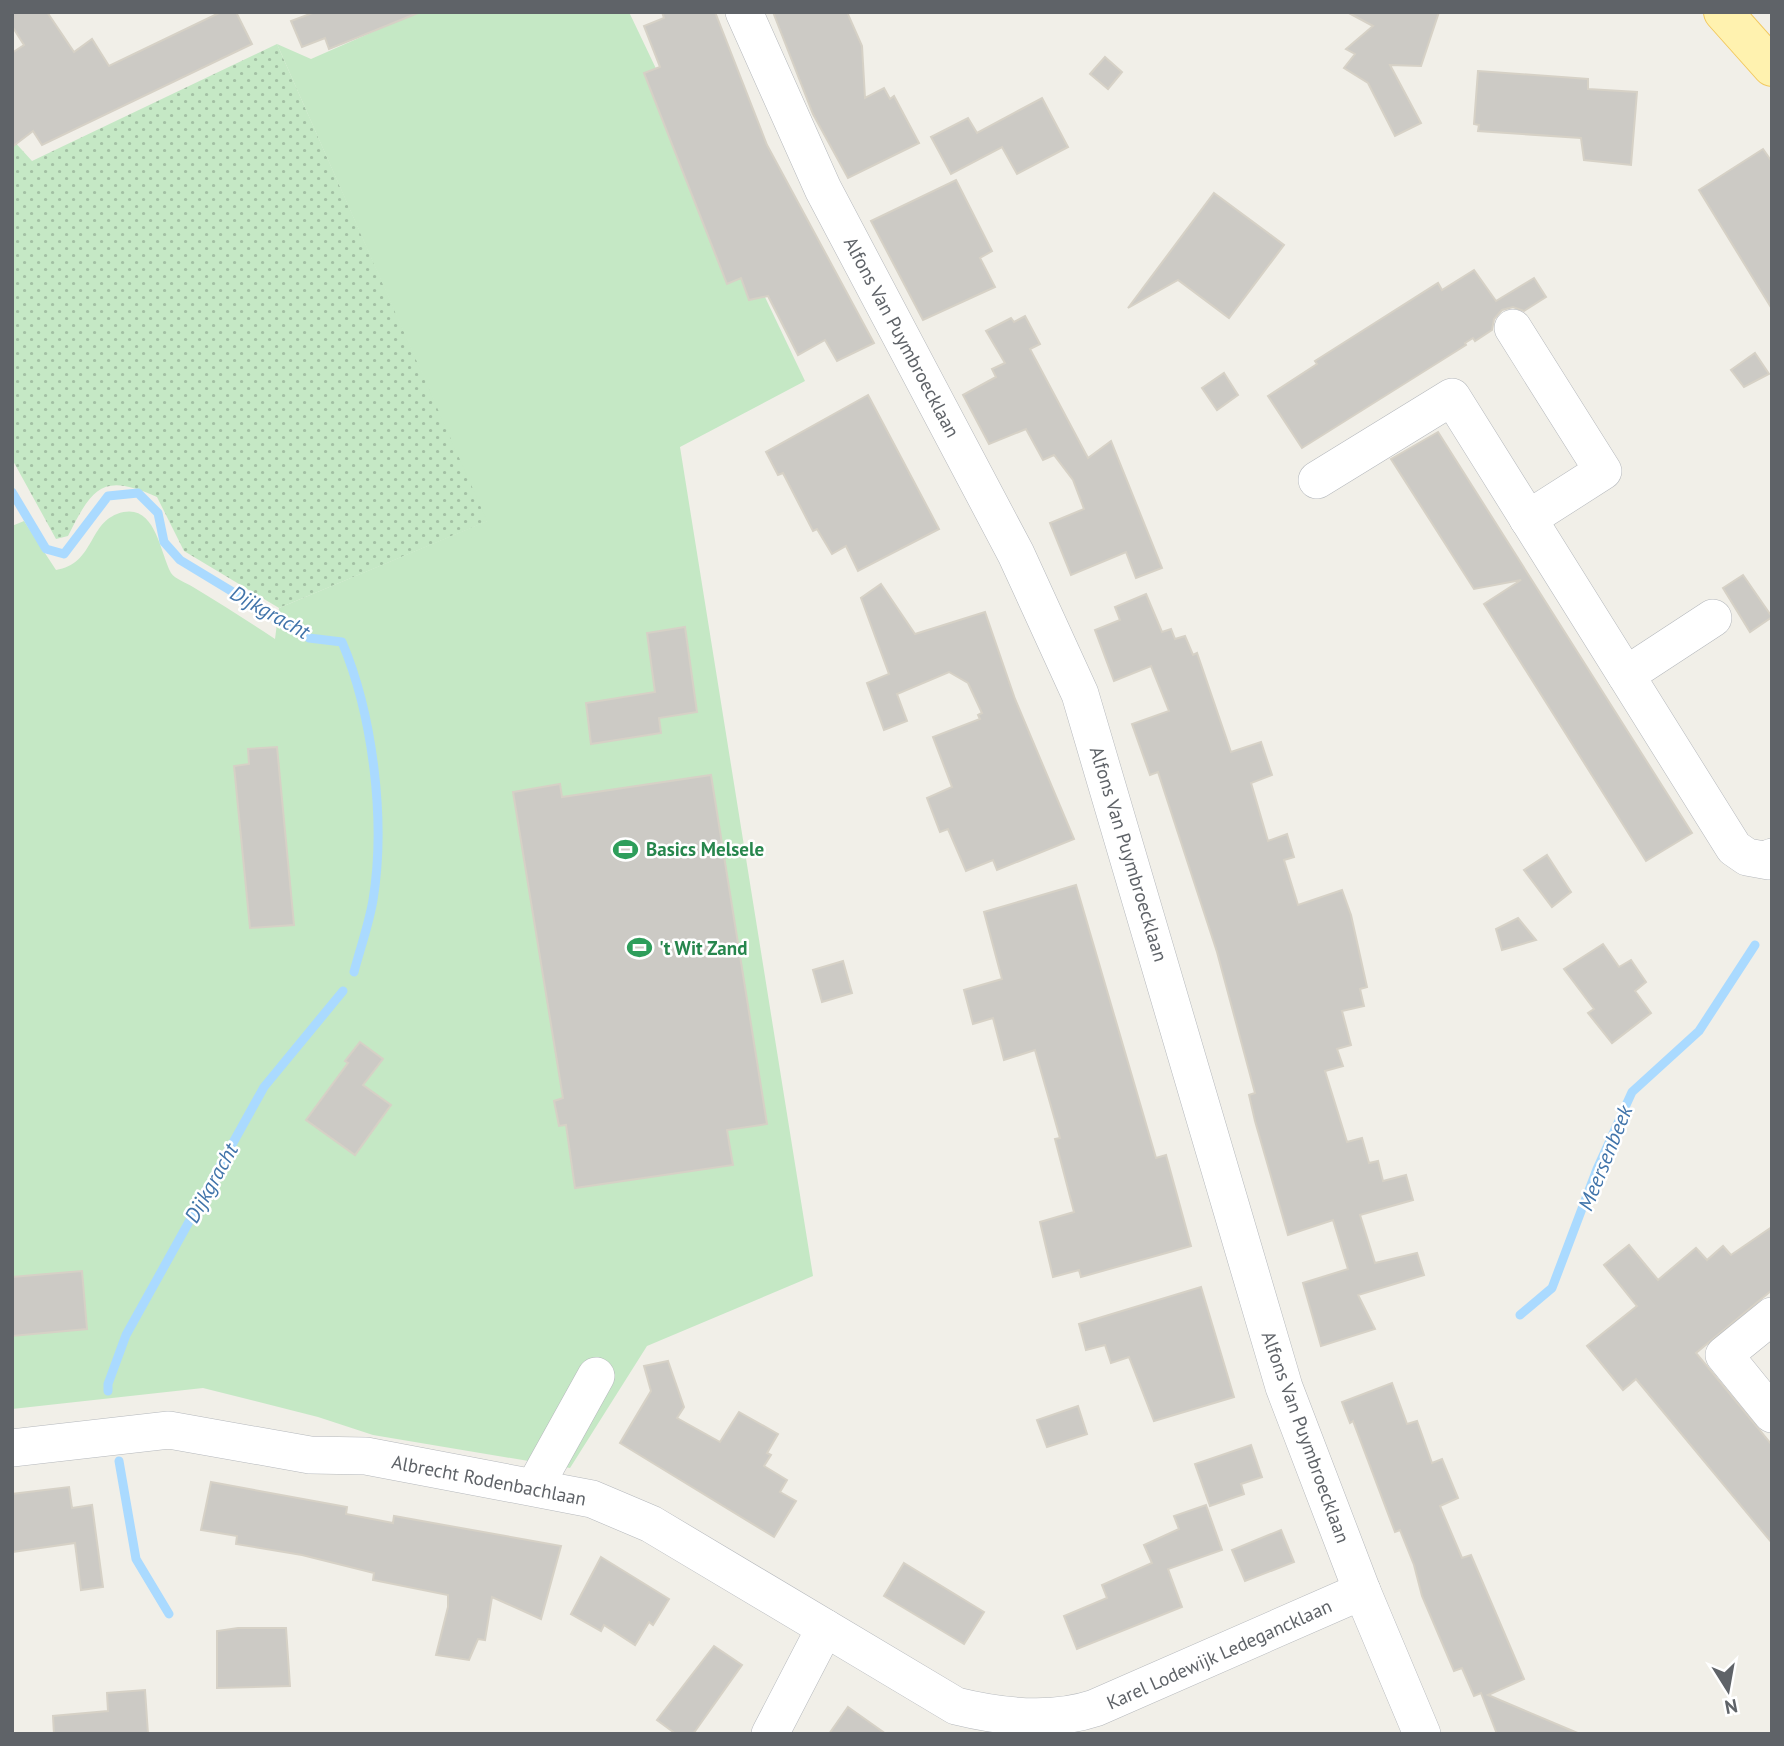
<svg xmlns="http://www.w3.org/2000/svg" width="1784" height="1746" font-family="'PT Sans',sans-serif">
	<defs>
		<pattern id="grass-dots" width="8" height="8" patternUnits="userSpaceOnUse" patternTransform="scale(1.75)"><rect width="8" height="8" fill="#c5e8c5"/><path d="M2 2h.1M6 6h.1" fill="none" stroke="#a3c0a4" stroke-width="1.8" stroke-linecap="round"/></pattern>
	</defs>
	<rect width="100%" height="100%" fill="#f1efe8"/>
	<path fill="url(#grass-dots)" d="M277,44L488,521L279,608L184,551L157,497C103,473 93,486 68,536L56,539L12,459V139L32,161Z"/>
	<path fill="#c5e8c5" d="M418,12H629L805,381L680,447L813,1276L647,1346L570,1468L373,1435L318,1417L203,1388L12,1409V526L24,521L56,570C94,564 88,525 117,514C155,500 159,550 171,573C175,579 187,583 193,587C221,604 248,621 275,639L279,608L487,521L277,44L311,59Z"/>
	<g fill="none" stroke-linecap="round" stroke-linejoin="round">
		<g stroke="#aadaff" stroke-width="9">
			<path d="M12,492L46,549L64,554L108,496L138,493L158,513L164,542L180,560L309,638L342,642C373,715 386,821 373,900C369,924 360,949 354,972"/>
			<polyline points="1520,1315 1552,1288 1597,1169 1632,1092 1699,1031 1755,945"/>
			<polyline points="108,1391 108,1384 126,1335 264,1087 343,991"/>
			<polyline points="119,1461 136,1559 169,1614"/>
		</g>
	</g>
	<g fill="#cccac5" stroke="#d6d1c6" stroke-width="2">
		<polygon points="12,12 47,12 74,52 92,39 109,66 221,12 236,12 252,44 42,145 33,131 12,147 12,53 24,45 12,26"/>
		<polygon points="315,12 418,12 418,13 329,49 325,38 302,47 291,21"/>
		<polygon points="662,12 715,12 767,145 874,343 837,361 825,340 798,355 768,296 749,300 741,278 727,284 644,73 660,67 644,26 664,18"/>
		<polygon points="773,12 847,12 862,46 865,98 884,88 890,99 894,96 919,143 848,178 813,114"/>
		<polygon points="1347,12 1439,12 1421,66 1390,65 1421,123 1395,136 1368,83 1344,68 1355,54 1346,49 1373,26"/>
		<polygon points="1105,57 1122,72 1108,89 1090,74"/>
		<polygon points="1478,71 1588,79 1588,89 1637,92 1631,165 1584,160 1581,138 1478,131 1479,125 1474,124"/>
		<polygon points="1042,98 1068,147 1017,174 1002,147 951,174 931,137 968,118 977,133"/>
		<polygon points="1763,149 1772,162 1772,309 1699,190"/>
		<polygon points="956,180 992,251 980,258 995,287 923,320 871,221"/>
		<polygon points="1214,193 1284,245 1229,318 1178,280 1128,308"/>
		<polygon points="1474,270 1496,301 1534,278 1546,297 1524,311 1513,307 1502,310 1494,319 1492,330 1475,341 1473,338 1465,343 1466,345 1302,448 1268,396 1317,364 1315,361 1438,283 1442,290"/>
		<polygon points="1025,316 1040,344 1030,349 1088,458 1111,441 1162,568 1136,578 1126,552 1071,575 1050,523 1084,509 1073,480 1054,455 1043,460 1026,429 989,444 963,395 996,377 992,369 1005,363 986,331 1011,318 1014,322"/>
		<polygon points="1755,353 1769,374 1744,387 1731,370"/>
		<polygon points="1224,373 1238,395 1217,410 1202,388"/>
		<polygon points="868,395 939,529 858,571 846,546 832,554 817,529 813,531 783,473 778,475 766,452"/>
		<polygon points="1438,432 1692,833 1646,861 1484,604 1521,580 1474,589 1391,459"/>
		<polygon points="1743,575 1772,617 1750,632 1723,588"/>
		<polygon points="881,584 915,634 985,612 1015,699 1074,839 997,870 993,860 966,871 948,829 940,832 927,798 952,787 933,737 980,719 978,715 982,713 968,683 949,672 897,694 907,721 884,730 867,683 889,674 861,598"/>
		<polygon points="1146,594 1162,632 1171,629 1175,639 1185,636 1193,655 1197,653 1231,752 1261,742 1272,775 1251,783 1268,841 1287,834 1294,857 1284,860 1298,905 1342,890 1351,915 1367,987 1360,989 1364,1006 1342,1011 1351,1045 1337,1049 1343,1066 1325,1071 1347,1142 1362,1138 1369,1163 1378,1161 1383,1181 1406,1175 1413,1200 1360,1215 1375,1263 1417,1253 1424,1275 1358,1295 1375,1329 1321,1346 1303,1283 1348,1269 1333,1220 1288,1235 1255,1121 1249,1095 1255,1093 1217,952 1158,772 1150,775 1132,724 1169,711 1151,666 1114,681 1095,630 1120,620 1115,607"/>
		<polygon points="685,627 697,712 659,718 661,733 591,744 586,703 655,692 647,633"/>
		<polygon points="277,747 294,925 250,928 234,766 249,764 248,749"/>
		<polygon points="711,775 767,1124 727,1130 733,1165 575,1188 566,1125 559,1126 554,1101 563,1098 513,792 560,784 562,797"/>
		<polygon points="1547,855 1571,892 1552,907 1524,870"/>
		<polygon points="1076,885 1156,1158 1166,1155 1191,1246 1081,1277 1079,1270 1053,1277 1040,1222 1074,1212 1055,1139 1060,1138 1035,1050 1004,1060 993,1018 973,1024 964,990 1002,979 984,912"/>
		<polygon points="1518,918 1536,940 1502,950 1496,929"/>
		<polygon points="1603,944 1619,967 1631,960 1646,982 1635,991 1651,1013 1612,1043 1588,1013 1594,1009 1564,969"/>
		<polygon points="843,961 852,993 822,1002 813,970"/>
		<polygon points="360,1042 383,1059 363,1085 391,1105 355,1155 306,1120 348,1063 345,1061"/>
		<polygon points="1772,1227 1772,1290 1696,1353 1772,1445 1772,1543 1636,1379 1623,1390 1587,1346 1637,1306 1604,1265 1629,1245 1658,1280 1696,1248 1707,1260 1723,1246 1731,1255"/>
		<polygon points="82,1271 87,1329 12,1336 12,1277"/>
		<polygon points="1201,1287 1234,1397 1154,1421 1129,1357 1111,1363 1105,1345 1086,1350 1079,1324"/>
		<polygon points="668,1361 684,1407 677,1418 720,1442 739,1412 778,1434 767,1453 771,1455 764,1466 787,1480 780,1492 796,1501 774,1537 620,1443 651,1391 644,1366"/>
		<polygon points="1392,1383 1407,1424 1417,1421 1432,1463 1442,1459 1458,1498 1440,1506 1462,1558 1471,1555 1524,1679 1488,1695 1580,1734 1497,1734 1481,1693 1474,1696 1462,1668 1454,1671 1422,1596 1414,1565 1400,1530 1395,1532 1353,1421 1350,1423 1342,1402"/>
		<polygon points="1078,1406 1087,1434 1047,1447 1037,1420"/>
		<polygon points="1251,1445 1262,1477 1241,1484 1244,1494 1210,1506 1195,1464"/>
		<polygon points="211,1482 347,1507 346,1514 393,1523 394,1516 561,1546 541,1619 492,1597 485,1640 478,1639 469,1660 436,1655 448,1607 448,1595 373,1580 374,1573 302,1555 236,1544 237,1536 201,1530"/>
		<polygon points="69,1487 72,1508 92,1505 103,1587 81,1590 75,1543 12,1552 12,1494"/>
		<polygon points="1206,1505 1222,1550 1168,1569 1182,1607 1077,1649 1064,1616 1107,1598 1102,1585 1152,1563 1144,1545 1179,1529 1174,1516"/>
		<polygon points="1281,1530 1294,1562 1245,1581 1232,1550"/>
		<polygon points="601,1557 669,1599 653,1625 649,1622 635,1645 604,1625 601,1631 571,1614"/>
		<polygon points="904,1563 984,1612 964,1644 884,1596"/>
		<polygon points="238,1628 286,1628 290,1686 217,1688 217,1631"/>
		<polygon points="714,1646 742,1665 693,1734 676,1734 657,1720"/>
		<polygon points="145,1690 148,1734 54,1734 53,1716 108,1711 107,1693"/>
		<polygon points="848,1707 886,1734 829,1734"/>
	</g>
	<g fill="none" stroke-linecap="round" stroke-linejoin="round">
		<defs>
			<g id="minor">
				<polyline points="744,12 823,189 1016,554 1080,694 1284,1387 1362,1591 1422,1734"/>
				<polyline points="1513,328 1603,471 1528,519"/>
				<polyline points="1317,480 1452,397 1734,848 1747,857 1769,861 1772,857"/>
				<polyline points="1626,675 1713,618"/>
				<polyline points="1772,1316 1724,1355 1772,1414"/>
				<path d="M12,1448L169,1430L310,1455L366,1456L592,1499L651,1524L956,1706C1001,1717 1050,1723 1095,1708L1362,1591"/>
				<polyline points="535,1486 596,1376"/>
				<polyline points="770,1734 825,1628"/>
			</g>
			<polyline id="major" points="1723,12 1772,67"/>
		</defs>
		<use href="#minor" stroke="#b5b8bc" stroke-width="38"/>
		<use href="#major" stroke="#f2c960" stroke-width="40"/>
		<use href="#minor" stroke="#fff" stroke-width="37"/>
		<use href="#major" stroke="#fff2af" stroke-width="38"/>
	</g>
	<defs>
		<symbol id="stadium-bare" viewBox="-9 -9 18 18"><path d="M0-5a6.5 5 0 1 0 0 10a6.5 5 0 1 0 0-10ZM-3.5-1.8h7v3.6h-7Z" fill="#2e9e5b" stroke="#fff" stroke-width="2.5" paint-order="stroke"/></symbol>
	</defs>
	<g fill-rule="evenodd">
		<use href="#stadium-bare" x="608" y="832" width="35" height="35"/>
		<use href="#stadium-bare" x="622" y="930" width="35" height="35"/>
	</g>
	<g text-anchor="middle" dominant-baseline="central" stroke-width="5" stroke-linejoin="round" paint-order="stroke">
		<g font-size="19" fill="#5f6368" stroke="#fff">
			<text transform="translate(902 337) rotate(62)">Alfons Van Puymbroecklaan</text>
			<text transform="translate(1129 854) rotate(73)">Alfons Van Puymbroecklaan</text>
			<text transform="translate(1306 1437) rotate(70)">Alfons Van Puymbroecklaan</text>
			<text transform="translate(489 1480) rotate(11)">Albrecht Rodenbachlaan</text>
			<text transform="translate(1219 1654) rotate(-24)">Karel Lodewijk Ledegancklaan</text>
		</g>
		<g font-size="19" font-weight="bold" fill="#27864d" stroke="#fff" text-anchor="start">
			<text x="646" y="849">Basics Melsele</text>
			<text x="659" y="948">'t Wit Zand</text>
		</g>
		<g font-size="21" font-style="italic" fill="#4174aa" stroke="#fff">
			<text transform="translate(270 612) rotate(29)">Dijkgracht</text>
			<text transform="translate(1605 1158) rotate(-68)">Meersenbeek</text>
			<text transform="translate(211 1183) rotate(-61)">Dijkgracht</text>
		</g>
	</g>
	<rect width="1784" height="1746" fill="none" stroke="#5f6368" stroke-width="28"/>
	<g transform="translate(1728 1690) rotate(169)" stroke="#ffffff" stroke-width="5" paint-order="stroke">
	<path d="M0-5L12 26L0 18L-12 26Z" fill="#5f6368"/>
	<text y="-10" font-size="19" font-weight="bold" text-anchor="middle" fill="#5f6368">N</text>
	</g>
</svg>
